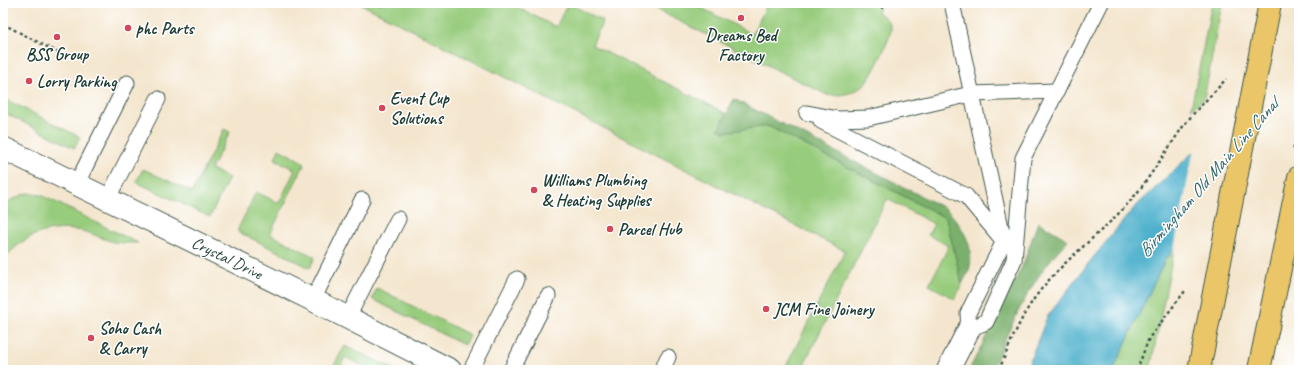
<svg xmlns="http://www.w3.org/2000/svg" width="1302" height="373" font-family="Caveat,sans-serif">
	<rect width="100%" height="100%" fill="#fff"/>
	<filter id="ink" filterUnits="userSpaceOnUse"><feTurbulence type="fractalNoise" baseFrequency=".025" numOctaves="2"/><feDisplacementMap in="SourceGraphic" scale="8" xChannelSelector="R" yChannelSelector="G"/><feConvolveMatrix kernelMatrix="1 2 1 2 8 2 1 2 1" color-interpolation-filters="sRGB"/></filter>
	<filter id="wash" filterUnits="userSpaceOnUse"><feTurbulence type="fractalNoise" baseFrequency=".012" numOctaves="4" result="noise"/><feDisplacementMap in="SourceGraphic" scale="16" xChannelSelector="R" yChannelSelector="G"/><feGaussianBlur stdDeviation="0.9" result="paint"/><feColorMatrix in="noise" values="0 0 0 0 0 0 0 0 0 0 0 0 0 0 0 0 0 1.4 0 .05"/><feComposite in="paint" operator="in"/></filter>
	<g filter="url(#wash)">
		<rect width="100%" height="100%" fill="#f4e6ce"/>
		<g fill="#98cc7d" stroke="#5c8458">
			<polygon points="359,3 509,3 556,27 568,3 603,21 592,45 727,114 719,129 724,132 768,126 946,218 962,284 955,299 929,285 949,246 928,235 934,224 887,199 801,370 784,370 845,251"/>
			<path d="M646,3H692L752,34L768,3H879L881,4L877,12C883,15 890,21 891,28C892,36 874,72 868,80C865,84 862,87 857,90C847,95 837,96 827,95L645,4Z"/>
			<polygon points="1212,3 1222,3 1204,99 1191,109"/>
			<polygon points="3,98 80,137 74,148 3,112"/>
			<polygon points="224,129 230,132 211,169 229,178 210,217 136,182 143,169 192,192"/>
			<polygon points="279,149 305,163 270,234 315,257 310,268 237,231 256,192 279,203 295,170 275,159"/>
			<path d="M27,193L41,195L138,243C130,243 121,243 113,242C103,239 92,233 82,231C48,225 24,235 3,260V209L11,200Z"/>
			<polygon points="1174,250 1150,370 1113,370 1165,260"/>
			<polygon points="377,288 470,335 464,345 372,299"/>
			<polygon points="345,346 396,370 370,370 345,357 339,370 331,370"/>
		</g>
		<g fill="#7ab06c" stroke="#4c7650">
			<path d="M734,99L946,209C961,224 974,244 970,266C969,272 965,278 962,284L946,218L768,126L724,132L719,129Z"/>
			<path d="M1038,222L1068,240C1031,278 1012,322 992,370H969L1022,267Z"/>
		</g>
		<polygon fill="#4db0cc" stroke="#367680" points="1211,135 1216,203 1165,260 1113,370 1026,370 1047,317 1087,265 1132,210"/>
		<polygon fill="#f4e6ce" points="1299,25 1299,122 1218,204 1173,254 1194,149 1209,134"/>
	</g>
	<g filter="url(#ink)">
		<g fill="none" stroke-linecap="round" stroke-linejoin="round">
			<defs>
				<g id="lane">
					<polyline points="952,3 1004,241 968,313 969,329 986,322 1014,260 1023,158 1101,3"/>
					<polyline points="807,113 838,119 868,118 971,94 1057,91"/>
					<polyline points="821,121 966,196 1002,239"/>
					<polyline points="76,185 127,83"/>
					<polyline points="107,200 158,99"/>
					<polyline points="313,300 362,200"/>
					<polyline points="348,317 398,219"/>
					<polyline points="471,370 517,279"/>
					<polyline points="511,370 548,296"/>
					<polyline points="662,370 668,357"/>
				</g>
				<g id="street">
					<polyline points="3,148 313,300 450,370"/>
					<polyline points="948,370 969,329"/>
				</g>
				<polyline id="highway" points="1259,370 1299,177"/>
			</defs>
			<use href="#lane" stroke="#3f564b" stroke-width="17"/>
			<use href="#street" stroke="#3f564b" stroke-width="24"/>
			<use href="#highway" stroke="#3f564b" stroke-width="24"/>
			<g stroke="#3f564b" stroke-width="2.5" stroke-dasharray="3 3" stroke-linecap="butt">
				<polyline points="882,9 885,3"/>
				<polyline points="3,24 63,55"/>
				<polyline points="1293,149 1299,141"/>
				<path d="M999,370C1011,341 1023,311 1043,287C1071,253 1109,228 1137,193C1153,172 1167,150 1182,128C1194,111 1212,95 1226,79"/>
				<polyline points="1137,370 1149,338 1185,291"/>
			</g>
			<use href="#lane" stroke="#fff" stroke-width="15"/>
			<use href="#street" stroke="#fff" stroke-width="22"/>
			<use href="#highway" stroke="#eac669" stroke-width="22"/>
			<defs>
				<polyline id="highway-bridge" points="1199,370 1270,3"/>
			</defs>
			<use href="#highway-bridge" stroke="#3f564b" stroke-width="24" stroke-linecap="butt"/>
			<use href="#highway-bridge" stroke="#eac669" stroke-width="22"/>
		</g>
	</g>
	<g fill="#d1495b" stroke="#fff" stroke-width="1.5">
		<circle cx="741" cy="18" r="4"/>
		<circle cx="128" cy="28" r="4"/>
		<circle cx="57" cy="37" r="4"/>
		<circle cx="29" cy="81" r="4"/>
		<circle cx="382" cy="108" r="4"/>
		<circle cx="534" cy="190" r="4"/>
		<circle cx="610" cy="229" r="4"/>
		<circle cx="766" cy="309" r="4"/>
		<circle cx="91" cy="338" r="4"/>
	</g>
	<g text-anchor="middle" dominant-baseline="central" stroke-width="3" stroke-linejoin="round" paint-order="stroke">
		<g font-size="17" font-weight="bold" fill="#1f3d34" stroke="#fff" text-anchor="start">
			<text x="136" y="28">phc Parts</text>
			<text x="741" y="35" text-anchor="middle">Dreams Bed<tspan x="741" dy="20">Factory</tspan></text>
			<text x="57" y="54" text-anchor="middle">BSS Group</text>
			<text x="37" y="81">Lorry Parking</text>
			<text x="390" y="98">Event Cup<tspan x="390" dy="20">Solutions</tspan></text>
			<text x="542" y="180">Williams Plumbing<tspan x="542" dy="20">&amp; Heating Supplies</tspan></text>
			<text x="618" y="229">Parcel Hub</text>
			<text x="774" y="309">JCM Fine Joinery</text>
			<text x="99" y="328">Soho Cash<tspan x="99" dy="20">&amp; Carry</tspan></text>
		</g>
		<g font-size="17" fill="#1f3d34" stroke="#fff">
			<text transform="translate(227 258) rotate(26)">Crystal Drive</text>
		</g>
		<g font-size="18" font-style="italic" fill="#2f6569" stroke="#fff">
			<text transform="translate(1208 178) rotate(-49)">Birmingham Old Main Line Canal</text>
		</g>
	</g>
	<rect width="1302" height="373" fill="none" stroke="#fff" stroke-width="16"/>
</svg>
